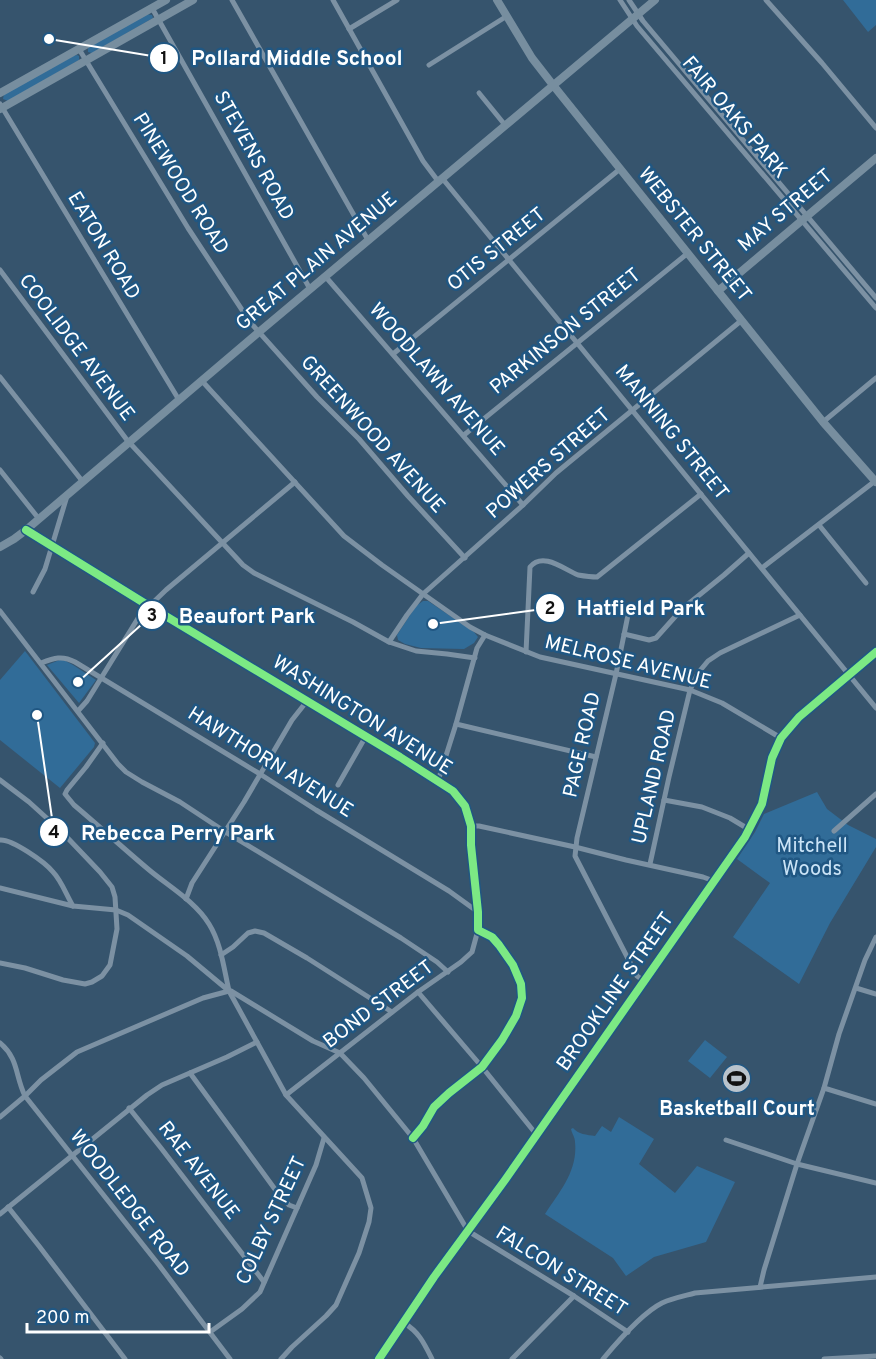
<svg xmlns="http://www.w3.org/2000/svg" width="876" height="1359" font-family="Overpass,sans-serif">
	<rect width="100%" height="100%" fill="#36546d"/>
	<g fill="#316c98">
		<polygon points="843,0 876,0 876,25 868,32"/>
		<polygon points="146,14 152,15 153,18 92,53 88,52 88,47"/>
		<polygon points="77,55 79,56 79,60 8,101 3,99 4,94 73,56"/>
		<polygon points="423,601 428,601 474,632 478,637 474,643 464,649 421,648 405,644 398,640 397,635 416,606"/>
		<polygon points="25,651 95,743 94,747 60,788 0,740 0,680"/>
		<polygon points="62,659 73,665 96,680 79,703 47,665"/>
		<polygon points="817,792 827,809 848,825 876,839 876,847 830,923 799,984 733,937 770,883 737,859 755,832 764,814"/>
		<polygon points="705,1040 727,1057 710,1078 688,1061"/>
		<path d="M619,1117L654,1139L639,1164L675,1193L697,1166L735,1182L706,1242L654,1257L626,1276L613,1258L545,1214C560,1191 578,1171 575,1142C575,1137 572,1134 571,1129L573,1128C578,1134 587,1135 595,1136L602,1126L611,1132Z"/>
	</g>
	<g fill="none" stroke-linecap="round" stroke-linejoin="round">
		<g stroke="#7c91a3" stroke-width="5">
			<polyline points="232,0 368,240"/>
			<polyline points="333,0 423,161 438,181"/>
			<polyline points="620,0 637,26 876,308"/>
			<polyline points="629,0 643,21 876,298"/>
			<polyline points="766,0 822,63 876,128"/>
			<polyline points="152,8 310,289"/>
			<polyline points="349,29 397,0"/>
			<polyline points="79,49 188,228 250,322 317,397 359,439 408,496 465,558"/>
			<polyline points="429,65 507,16"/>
			<polyline points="479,93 505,125"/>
			<polyline points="0,104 179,400"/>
			<polyline points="442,178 876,708"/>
			<polyline points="0,270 127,440 243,565 254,573 353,622 389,642 416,651 447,654 475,658"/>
			<polyline points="325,276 523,505"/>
			<polyline points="393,354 620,169"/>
			<polyline points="0,377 83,482"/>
			<polyline points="202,381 344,536 382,565 470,627 485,635 540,657 690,690 722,703 781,738"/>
			<polyline points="823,422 876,378"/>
			<polyline points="464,435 688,253"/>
			<polyline points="0,470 39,519"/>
			<polyline points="819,525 866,583"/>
			<polyline points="26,530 149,606 400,757 453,791 465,806 471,826 471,845 478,912 478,930 492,937 499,945 513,965 521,984 522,998 516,1016 502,1040 482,1067 449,1093 434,1107 423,1126 413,1138"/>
			<polyline points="762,568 875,481"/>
			<polyline points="33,592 45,569 67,496"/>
			<polyline points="0,611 118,764 126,772 142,782 180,802 224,831 401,938 437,962 448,972"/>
			<polyline points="628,615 616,674 577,838 575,856 637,976 644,981"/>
			<polyline points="624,634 649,640 656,638 682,609 724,575 749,553"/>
			<polyline points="389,642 407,615 423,594 523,505 556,473 742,320"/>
			<path d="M526,652L530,567C543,551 565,570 578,575C584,576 591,577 597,577L701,494"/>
			<path d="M41,663C54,658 62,655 75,662L260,774L316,810L449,891L478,912"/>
			<polyline points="78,711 87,701 140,615 166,590 295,482"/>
			<polyline points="456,724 596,757"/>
			<path d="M103,743L86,767L67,790L65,794L74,805C99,826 123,848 148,869C168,886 195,901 209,924C221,943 224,969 229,991"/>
			<polyline points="0,780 29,802 61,831 100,872 112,887 115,897 117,929 110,965 102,976 92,982 85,984 63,980 25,968 0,963"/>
			<polyline points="438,781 456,724 477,648 485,635"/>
			<polyline points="338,785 366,736"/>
			<polyline points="664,800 702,807 730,818 750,830"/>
			<polyline points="471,826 479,826 575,847 626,860 703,877 714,881"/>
			<polyline points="834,831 876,794"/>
			<path d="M0,840C12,839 45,862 53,872C61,880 67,896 73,906"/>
			<polyline points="650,864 669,777 690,690 698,673 708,661 720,653 800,615"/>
			<polyline points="0,888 73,906 116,910 128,915 187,956 229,991 286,1095 362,1178 371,1208 369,1222 359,1253 336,1305 326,1316 292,1347 281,1359"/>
			<polyline points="186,899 192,883 244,802 292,720 307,701"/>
			<polyline points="221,955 233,947 248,933 255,931 264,933 307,958 392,1012"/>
			<polyline points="856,988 876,994"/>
			<polyline points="231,991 313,1041 340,1053 364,1078 413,1138 468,1231 574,1296 628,1332"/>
			<polyline points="418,992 482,1067 536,1134"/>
			<path d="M0,1043C19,1059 15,1076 25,1096L159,1265L230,1359"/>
			<polyline points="190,1073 277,1192 289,1205 297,1208"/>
			<polyline points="824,1088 876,1104"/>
			<polyline points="286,1095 418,992 461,962 472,952 478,930"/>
			<polyline points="129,1108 161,1148 264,1282"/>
			<polyline points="0,1117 25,1096 41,1080 77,1052 203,998 229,991"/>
			<polyline points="726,1140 797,1164 876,1183"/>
			<polyline points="8,1207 39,1246 125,1359"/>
			<polyline points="0,1214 147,1095 162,1085 227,1057 257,1042"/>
			<polyline points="760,1287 764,1270 797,1164 824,1088 839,1034 865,960 876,937"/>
			<path d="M404,1323C419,1332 424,1343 432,1359"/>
			<polyline points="210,1332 242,1309 260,1292 316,1165 324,1138"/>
			<polyline points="0,1358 1,1359"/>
			<polyline points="512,1359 574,1296"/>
			<path d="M603,1359C618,1341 642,1313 662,1303C673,1298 684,1296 695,1293L876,1277"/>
			<polyline points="824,1359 876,1356"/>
		</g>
		<g stroke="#778e9f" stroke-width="8">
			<polyline points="497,0 532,58 553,85 823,422 876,482"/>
			<polyline points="0,93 166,0"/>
			<polyline points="0,109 193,0"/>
			<polyline points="718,291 876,158"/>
			<polyline points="0,547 14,539 26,530 259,332 655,0"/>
			<polyline points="379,1359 434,1277 505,1180 745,837 762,804 772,758 781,738 799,717 876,652"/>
		</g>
		<defs>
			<g id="cycleway">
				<polyline points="26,530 149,606 400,757 453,791 465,806 471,826 471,845 478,912 478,930 492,937 499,945 513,965 521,984 522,998 516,1016 502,1040 482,1067 449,1093 434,1107 423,1126 413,1138"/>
				<polyline points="379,1359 434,1277 505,1180 745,837 762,804 772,758 781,738 799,717 876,652"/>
			</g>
		</defs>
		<use href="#cycleway" stroke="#205783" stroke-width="11"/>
		<use href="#cycleway" stroke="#7ce984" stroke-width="8"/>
	</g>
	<defs>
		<symbol id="stadium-disc" viewBox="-11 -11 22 22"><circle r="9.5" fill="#b9c3cc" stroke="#205783"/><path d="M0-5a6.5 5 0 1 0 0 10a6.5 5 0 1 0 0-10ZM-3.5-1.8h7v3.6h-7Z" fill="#111"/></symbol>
	</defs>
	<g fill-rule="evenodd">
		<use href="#stadium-disc" x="720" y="1062" width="33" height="33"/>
	</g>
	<g text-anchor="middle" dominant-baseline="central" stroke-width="5" stroke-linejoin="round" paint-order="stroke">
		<g font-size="20" fill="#fff" stroke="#205783">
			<text transform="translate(734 118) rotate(50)">FAIR OAKS PARK</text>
			<text transform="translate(253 156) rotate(61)">STEVENS ROAD</text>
			<text transform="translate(180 184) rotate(58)">PINEWOOD ROAD</text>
			<text transform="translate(786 211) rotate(-40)">MAY STREET</text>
			<text transform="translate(694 235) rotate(51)">WEBSTER STREET</text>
			<text transform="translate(103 246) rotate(59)">EATON ROAD</text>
			<text transform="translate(497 250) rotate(-39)">OTIS STREET</text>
			<text transform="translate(317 262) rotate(-40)">GREAT PLAIN AVENUE</text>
			<text transform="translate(566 332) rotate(-39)">PARKINSON STREET</text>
			<text transform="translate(76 348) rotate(53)">COOLIDGE AVENUE</text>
			<text transform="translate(436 380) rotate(49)">WOODLAWN AVENUE</text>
			<text transform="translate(671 433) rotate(51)">MANNING STREET</text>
			<text transform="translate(372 435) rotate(48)">GREENWOOD AVENUE</text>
			<text transform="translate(549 464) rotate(-41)">POWERS STREET</text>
			<text transform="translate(628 663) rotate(14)">MELROSE AVENUE</text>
			<text transform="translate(362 716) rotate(32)">WASHINGTON AVENUE</text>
			<text transform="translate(583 745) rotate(-77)">PAGE ROAD</text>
			<text transform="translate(270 763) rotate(32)">HAWTHORN AVENUE</text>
			<text transform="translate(655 777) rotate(-77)">UPLAND ROAD</text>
			<text transform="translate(616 992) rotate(-55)">BROOKLINE STREET</text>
			<text transform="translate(379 1005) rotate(-37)">BOND STREET</text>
			<text transform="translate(198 1171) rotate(52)">RAE AVENUE</text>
			<text transform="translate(129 1204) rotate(52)">WOODLEDGE ROAD</text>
			<text transform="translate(272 1221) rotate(-65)">COLBY STREET</text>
			<text transform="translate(561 1272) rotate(32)">FALCON STREET</text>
		</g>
		<g font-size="20" fill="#cbe4f7" stroke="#205783">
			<text x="812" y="847">Mitchell<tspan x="812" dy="23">Woods</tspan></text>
		</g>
		<g font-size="20" font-weight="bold" fill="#fff" stroke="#205783">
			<text x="737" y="1110">Basketball Court</text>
		</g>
	</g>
	<path fill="none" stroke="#fff" stroke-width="2" d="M49 39L164 58M433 624L550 608M78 682L152 615M37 715L54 832"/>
	<g fill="#fff" stroke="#205783" stroke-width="2">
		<circle cx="49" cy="39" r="6"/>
		<circle cx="433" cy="624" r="6"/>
		<circle cx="78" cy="682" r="6"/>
		<circle cx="37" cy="715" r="6"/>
		<circle cx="164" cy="58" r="15"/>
		<circle cx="550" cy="608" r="15"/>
		<circle cx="152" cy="615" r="15"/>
		<circle cx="54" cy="832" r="15"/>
	</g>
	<g font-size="18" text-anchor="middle" font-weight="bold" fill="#111">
		<text x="164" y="64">1</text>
		<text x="550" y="614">2</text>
		<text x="152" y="621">3</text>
		<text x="54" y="838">4</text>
	</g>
	<g font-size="21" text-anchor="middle" font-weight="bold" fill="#fff" stroke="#205783" stroke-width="5" stroke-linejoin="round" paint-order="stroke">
		<text x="297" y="65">Pollard Middle School</text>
		<text x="641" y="615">Hatfield Park</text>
		<text x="247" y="623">Beaufort Park</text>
		<text x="178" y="840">Rebecca Perry Park</text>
	</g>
	<path d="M27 1323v9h182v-9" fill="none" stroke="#ffffff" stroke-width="3"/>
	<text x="36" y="1323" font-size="18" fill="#ffffff" stroke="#205783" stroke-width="4.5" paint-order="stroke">200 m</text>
</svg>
